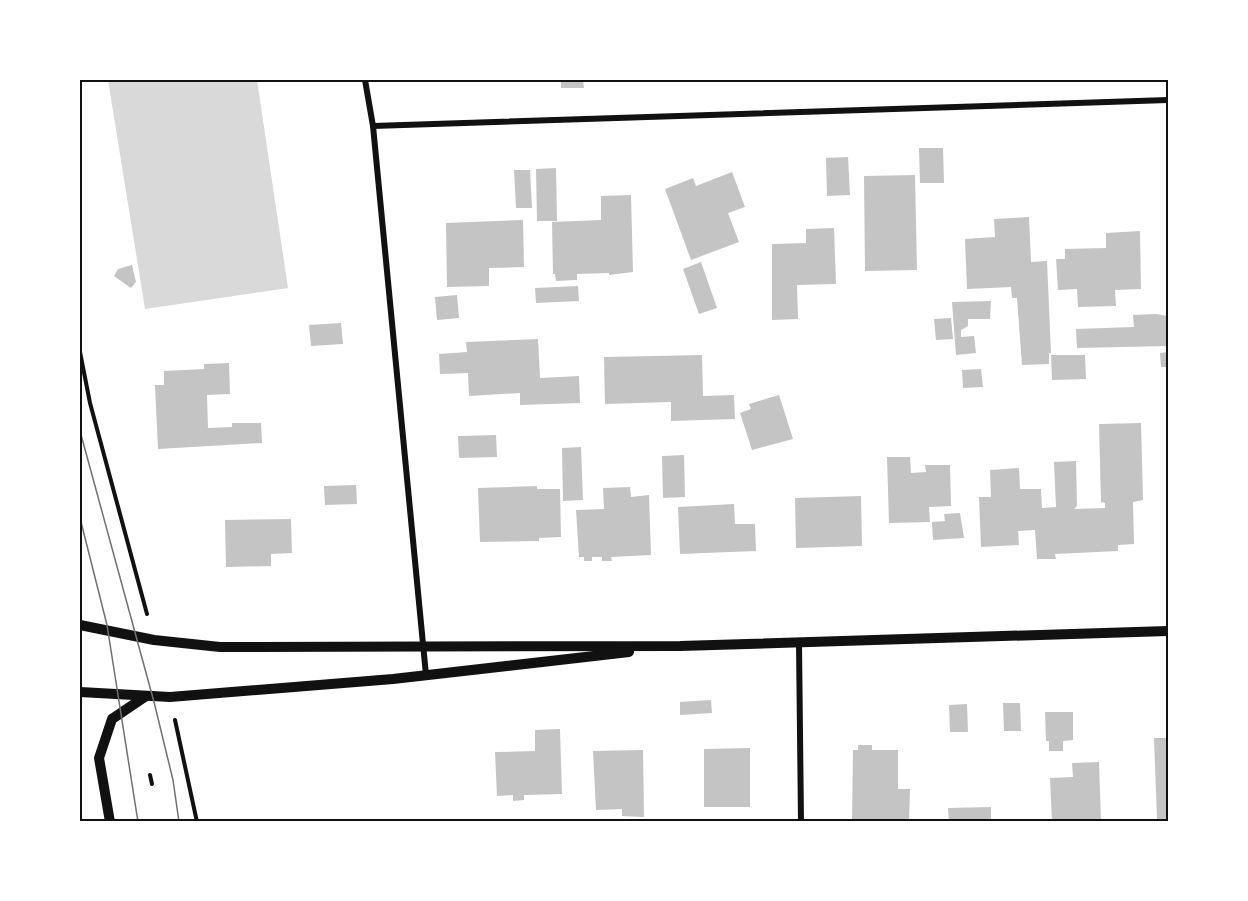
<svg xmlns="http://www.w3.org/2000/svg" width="1248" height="901" font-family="'Fira Sans',sans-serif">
	<rect width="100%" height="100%" fill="#fff"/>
	<polygon fill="#d9d9d9" points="108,80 257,80 288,288 145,309"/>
	<g fill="#c4c4c4">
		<polygon points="561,80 583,80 584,88 561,88"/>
		<polygon points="919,148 943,148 944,183 920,183"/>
		<polygon points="848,157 850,195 827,196 826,158"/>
		<polygon points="556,168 557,221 537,221 536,169"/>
		<polygon points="514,170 530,170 532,208 516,208"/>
		<polygon points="732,172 745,207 728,213 739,242 691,260 665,189 693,178 696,186"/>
		<polygon points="915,175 917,270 865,271 864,176"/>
		<polygon points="631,195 633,272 609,275 609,273 577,274 577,280 556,281 555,274 553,274 552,222 601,220 601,196"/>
		<polygon points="1029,217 1031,262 1047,261 1051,353 1049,353 1049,364 1022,365 1017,298 1012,298 1011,287 967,289 965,239 995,237 994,219"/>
		<polygon points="523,220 524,267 489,268 489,286 447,287 446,223"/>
		<polygon points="834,228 836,284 797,285 798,319 772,320 772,244 806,243 806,229"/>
		<polygon points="1140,231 1141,289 1115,290 1116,306 1078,307 1077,289 1058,290 1056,259 1065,259 1065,249 1106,248 1106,233"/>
		<polygon points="701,262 717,308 699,314 683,269"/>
		<polygon points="132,265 136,282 131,288 114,276 118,269"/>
		<polygon points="578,286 579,301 536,303 535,288"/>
		<polygon points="457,295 459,318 437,320 435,297"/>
		<polygon points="991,301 990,319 968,319 968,326 961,330 961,337 974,336 976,353 956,355 952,302"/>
		<polygon points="1156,314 1168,316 1168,346 1077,348 1076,329 1134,327 1133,315"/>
		<polygon points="951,318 953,339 936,340 934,319"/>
		<polygon points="341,323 343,344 311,346 309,325"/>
		<polygon points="538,339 540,378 579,376 580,403 520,405 520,393 469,396 468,373 440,374 439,354 467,352 466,342"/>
		<polygon points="1168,352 1168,367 1161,367 1160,353"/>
		<polygon points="702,355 703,396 734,395 735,419 671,421 671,402 605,404 604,357"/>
		<polygon points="1051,355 1085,355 1086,379 1052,380"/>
		<polygon points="229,363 230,394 207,395 208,428 232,427 232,423 261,423 262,443 158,449 155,385 164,385 164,371 204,369 204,364"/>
		<polygon points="981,369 983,387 963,388 962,370"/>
		<polygon points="779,395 793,439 752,450 740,413 751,409 749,404"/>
		<polygon points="1141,423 1143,500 1133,502 1134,544 1118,545 1118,551 1055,554 1056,559 1037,559 1035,530 1018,531 1019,545 981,547 979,497 991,497 990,470 1019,468 1020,489 1041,489 1042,508 1056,507 1054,462 1076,461 1077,506 1074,509 1105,508 1105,503 1101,502 1099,424"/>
		<polygon points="496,435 497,457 459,458 458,436"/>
		<polygon points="581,447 583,500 563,501 562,448"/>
		<polygon points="684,455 685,497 663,498 662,456"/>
		<polygon points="887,457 910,457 911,473 926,472 925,465 950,465 951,506 929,507 930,522 889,523"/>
		<polygon points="356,485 357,504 325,505 324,486"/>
		<polygon points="537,486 537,489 560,489 561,537 539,538 539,541 480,542 478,488"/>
		<polygon points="630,487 631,497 649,495 651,555 611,557 612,561 602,561 602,557 592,557 592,561 584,561 584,557 579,557 576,510 604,509 603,488"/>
		<polygon points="861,496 862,546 796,548 795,498"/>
		<polygon points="734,504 735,524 755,524 756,551 680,554 678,507"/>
		<polygon points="960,513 964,538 933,540 932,522 945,521 944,514"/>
		<polygon points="291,519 292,553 271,554 271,566 226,567 225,520"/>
		<polygon points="711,700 712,713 680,715 680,702"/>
		<polygon points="1003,703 1020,703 1021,731 1004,731"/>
		<polygon points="967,704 968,732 950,732 949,705"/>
		<polygon points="1045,712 1073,712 1073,740 1063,741 1063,751 1049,751 1049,741 1046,741"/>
		<polygon points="560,729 562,794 524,795 524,800 513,801 513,795 497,796 495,752 535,751 535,730"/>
		<polygon points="1154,738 1168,738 1168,819 1157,819"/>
		<polygon points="858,745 872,745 872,750 898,750 898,789 910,789 909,822 852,822 853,750 858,750"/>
		<polygon points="750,748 750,807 704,807 704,749"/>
		<polygon points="643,750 644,817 622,816 622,809 596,810 593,751"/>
		<polygon points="1099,762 1101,822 1052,822 1050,778 1073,777 1072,763"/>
		<polygon points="991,807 991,822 949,822 948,808"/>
	</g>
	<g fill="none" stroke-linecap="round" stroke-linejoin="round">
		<g stroke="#111" stroke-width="4">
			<polyline points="80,352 90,403 147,614"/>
			<polyline points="175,720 197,822"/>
			<polyline points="150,775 152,784"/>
		</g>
		<g stroke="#111" stroke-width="6">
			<polyline points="365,80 373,126 426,675"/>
			<polyline points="373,126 1168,100"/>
			<polyline points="799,643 801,822"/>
		</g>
		<g stroke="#111" stroke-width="10">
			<polyline points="80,625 154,640 220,647 680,646 1168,631"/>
			<polyline points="80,692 170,697 393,679 629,652"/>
			<polyline points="110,822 99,758 112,719 146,696"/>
		</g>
		<g stroke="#707070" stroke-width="1.5">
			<polyline points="80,431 154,702 173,780 179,822"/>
			<polyline points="80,518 107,625 138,822"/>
		</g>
	</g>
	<rect width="1248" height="901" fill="none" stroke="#ffffff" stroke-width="162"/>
	<rect x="81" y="81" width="1086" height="739" fill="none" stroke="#111" stroke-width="2"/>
</svg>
